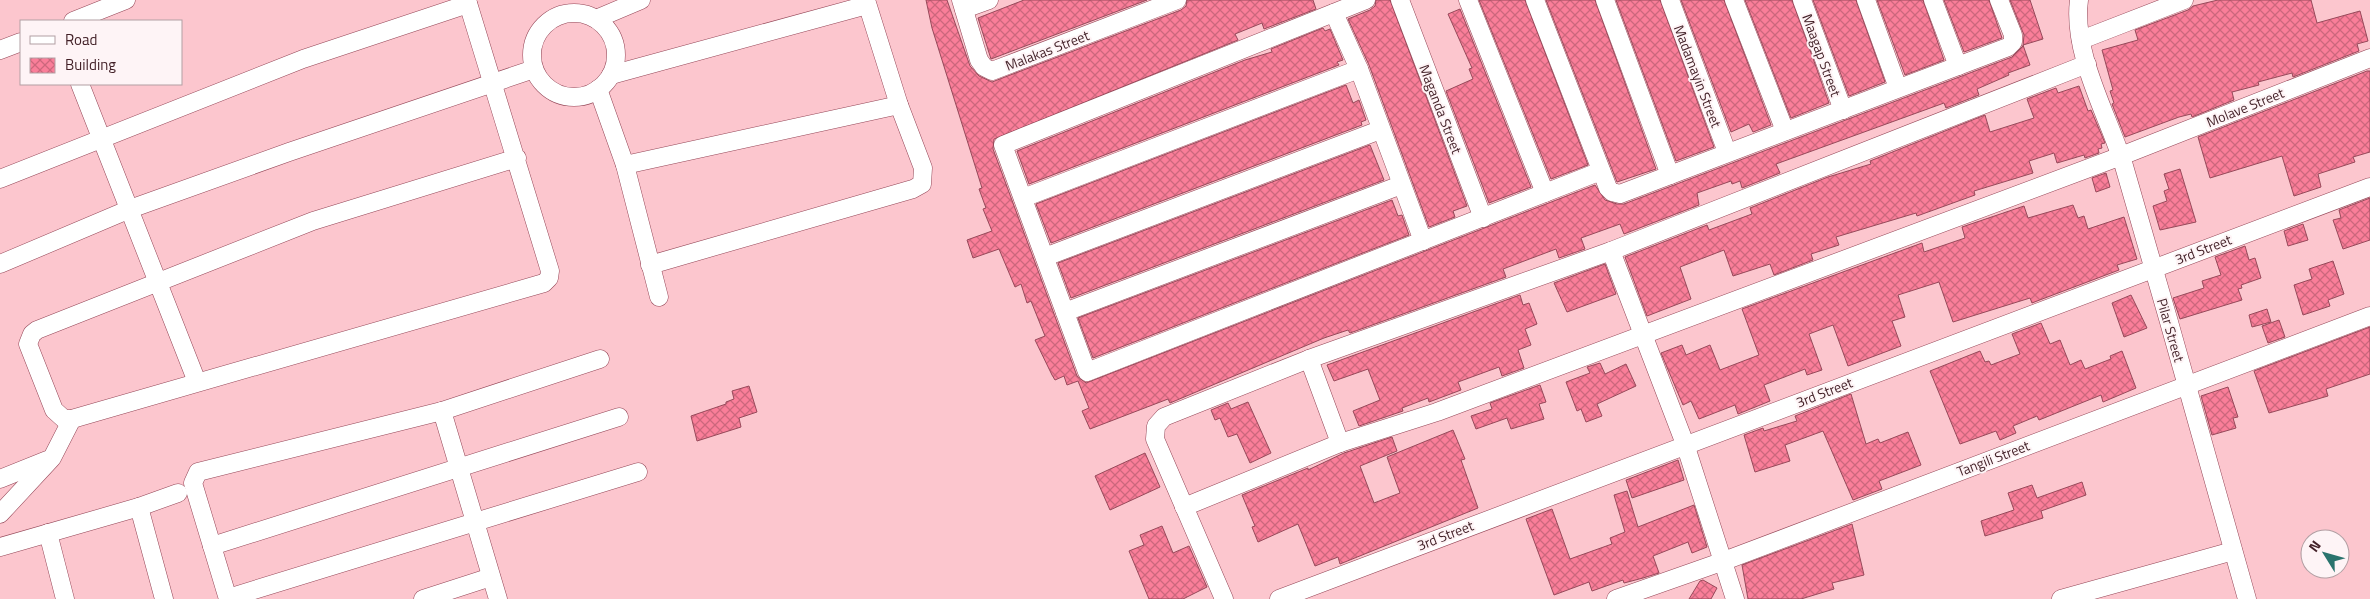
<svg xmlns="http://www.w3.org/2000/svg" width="2370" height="599" font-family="'Titillium Web',sans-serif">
	<defs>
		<pattern id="building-cross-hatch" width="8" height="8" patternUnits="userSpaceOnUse" patternTransform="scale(1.25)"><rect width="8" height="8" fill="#fa7e99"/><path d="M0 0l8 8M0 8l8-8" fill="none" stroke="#cc677d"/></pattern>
	</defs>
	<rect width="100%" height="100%" fill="#fcc6ce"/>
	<g fill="url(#building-cross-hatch)" stroke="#97495a">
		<polygon points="926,0 947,0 970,66 979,76 992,82 1181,10 1186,6 1187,0 1313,0 1316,9 1264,29 1262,23 1235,34 1238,40 994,139 993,149 1077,376 1086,383 1595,185 1605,200 1617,204 1624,204 2012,57 2023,46 2024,35 2010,0 2030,0 2043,39 2023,45 2030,65 2008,73 2009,75 1977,89 1979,95 1946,108 1944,103 1776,164 1780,173 1742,188 1740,181 1732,184 1731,181 1697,193 1699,205 1624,234 1620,224 1581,238 1585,249 1559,258 1556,249 1503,269 1506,277 1350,333 1348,330 1324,338 1170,403 1168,399 1090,429 1082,411 1089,408 1078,381 1067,385 1064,376 1055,380 1052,375 1035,340 1045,336 1031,301 1027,303 1021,284 1015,287 999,249 973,258 967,240 992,231 983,209 986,208 979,189 982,188 932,28"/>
		<polygon points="1024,0 1147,0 991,59 978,18"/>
		<polygon points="1376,0 1390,0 1467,206 1453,211 1455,217 1429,227 1369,65 1348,19 1370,10 1375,6"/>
		<polygon points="1479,0 1525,0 1588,165 1551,179"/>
		<polygon points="1546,0 1595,0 1656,169 1617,182"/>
		<polygon points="1616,0 1660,0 1714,147 1676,161"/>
		<polygon points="1681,0 1724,0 1771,125 1753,132 1749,124 1731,132"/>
		<polygon points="1745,0 1792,0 1829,103 1791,118"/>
		<polygon points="1813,0 1856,0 1885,82 1849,96"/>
		<polygon points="1877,0 1923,0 1944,60 1905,75"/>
		<polygon points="1944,0 1989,0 2002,38 1964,52"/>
		<polygon points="2218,0 2311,0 2317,23 2360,11 2368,41 2357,44 2359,51 2293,77 2292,73 2258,82 2259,85 2232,92 2234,100 2192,117 2191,114 2179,117 2125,137 2112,104 2114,103 2110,91 2113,90 2102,50 2138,40 2135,30 2188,10 2193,6"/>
		<polygon points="1460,9 1531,187 1489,203 1446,91 1473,79 1469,69 1472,68 1448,14"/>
		<polygon points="1323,28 1325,31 1330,29 1343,60 1337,62 1339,65 1029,184 1017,151 1245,60 1272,52 1271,49"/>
		<polygon points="2367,71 2370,71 2370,152 2353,157 2355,162 2318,174 2321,187 2294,196 2282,156 2210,178 2198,137"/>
		<polygon points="1346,85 1353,103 1359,100 1366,120 1361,122 1362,125 1051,243 1036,204"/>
		<polygon points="2079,86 2088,111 2091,110 2105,143 2101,144 2102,148 2098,149 2099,153 2085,158 2084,155 2057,163 2054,153 2029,161 2033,173 1974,191 1975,195 1917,216 1916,213 1836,237 1839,245 1811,254 1813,260 1774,275 1770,264 1733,276 1724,250 1680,267 1691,299 1647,316 1625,257 1707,225 1709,230 1752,214 1750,208 1828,177 1871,164 1870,161 1985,115 1990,132 2034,118 2027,99 2056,88 2058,93"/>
		<polygon points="1370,145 1384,180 1071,298 1058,263"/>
		<polygon points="2180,169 2196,222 2160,230 2153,206 2167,201 2164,191 2169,189 2164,174"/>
		<polygon points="2106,173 2110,187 2096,192 2092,178"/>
		<polygon points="2370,198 2370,240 2343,249 2333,220 2341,218 2339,210"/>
		<polygon points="1392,200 1398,216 1402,215 1409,235 1093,358 1078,318"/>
		<polygon points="2073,205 2078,218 2084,216 2088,229 2124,217 2137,259 2117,265 2119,270 2037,301 2032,303 2030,298 1953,322 1939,282 1898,295 1905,317 1892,321 1901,346 1848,366 1833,325 1809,334 1822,370 1807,375 1805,369 1764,385 1770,401 1738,414 1735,405 1699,419 1691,401 1683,405 1661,353 1682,345 1686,355 1710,345 1720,370 1759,355 1742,309 1922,243 1924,252 1965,238 1962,227 2024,206 2028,218"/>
		<polygon points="2303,224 2308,240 2288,246 2284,231"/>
		<polygon points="2245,246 2249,260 2255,258 2261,278 2241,285 2242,288 2238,289 2242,300 2180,319 2173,298 2204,288 2202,281 2221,275 2215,257"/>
		<polygon points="2333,261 2344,294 2328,300 2330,306 2303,315 2294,285 2312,279 2309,269"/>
		<polygon points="1605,264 1616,294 1567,312 1554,283"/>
		<polygon points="1520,295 1523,305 1529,303 1537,324 1525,329 1531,345 1518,350 1524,368 1502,376 1499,367 1458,382 1461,390 1429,402 1428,398 1402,408 1403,411 1359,426 1353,411 1380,400 1368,369 1334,381 1327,365"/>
		<polygon points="2131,295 2147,328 2124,337 2112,303"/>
		<polygon points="2267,309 2271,322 2252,327 2249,315"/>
		<polygon points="2279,320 2285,337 2268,343 2262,326"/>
		<polygon points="2041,323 2050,344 2060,340 2070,365 2081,360 2085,369 2111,359 2110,356 2122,351 2136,388 2103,402 2101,395 2039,420 2037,416 2013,426 2016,433 2000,440 1996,431 1960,444 1930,371 1980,351 1985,362 1989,361 1991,365 2020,354 2012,334"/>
		<polygon points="2370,327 2370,374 2326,389 2328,396 2269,413 2254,371"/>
		<polygon points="1600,363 1605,374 1626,364 1636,386 1597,404 1602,416 1586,422 1581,409 1577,411 1566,382 1590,373 1587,367"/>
		<polygon points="1540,385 1546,402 1539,404 1544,419 1511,429 1507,418 1476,429 1471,416 1492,409 1490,403"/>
		<polygon points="749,386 757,412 739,418 741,427 697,441 691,416 726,404 726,402 734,399 732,391"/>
		<polygon points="2228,387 2238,417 2233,418 2236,428 2212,435 2201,396"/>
		<polygon points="1851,394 1866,444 1878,439 1880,443 1908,432 1921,465 1879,481 1882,489 1853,500 1823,431 1785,445 1790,461 1755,472 1744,435 1763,428 1764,431 1797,421 1795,416"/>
		<polygon points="1248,402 1271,453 1250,463 1237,434 1228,437 1220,418 1215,420 1211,410 1228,403 1231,409"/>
		<polygon points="1453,430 1465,459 1461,460 1478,508 1340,564 1338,557 1315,566 1298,524 1258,542 1252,527 1255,526 1242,495 1308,468 1308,470 1344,453 1392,437 1397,451 1360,466 1374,503 1400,493 1387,457"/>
		<polygon points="1145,453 1160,487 1110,510 1095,476"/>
		<polygon points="1678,460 1684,480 1632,498 1626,480"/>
		<polygon points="2082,482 2086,495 2041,511 2043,518 1985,536 1981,521 2014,510 2008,493 2032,485 2037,498"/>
		<polygon points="1627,491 1638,527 1694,505 1707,547 1692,553 1688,542 1653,556 1659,573 1643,578 1624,583 1623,580 1592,591 1589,582 1554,595 1526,519 1552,509 1570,559 1612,544 1610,538 1625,532 1614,495"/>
		<polygon points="1852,524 1864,575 1832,583 1834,589 1801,599 1748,599 1742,565"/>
		<polygon points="1162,526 1173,553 1189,546 1207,587 1183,599 1149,599 1129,551 1144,545 1140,535"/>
		<polygon points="1703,580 1717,588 1711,599 1689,599 1700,581"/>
	</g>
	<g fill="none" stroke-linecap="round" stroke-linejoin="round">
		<defs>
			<g id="minor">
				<polyline points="467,0 550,271 549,278 544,283 72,419 64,419 54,410 28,344 32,334 37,330 313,221 517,158"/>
				<polyline points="961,0 979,60 984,67 992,71 1177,0"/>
				<polyline points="1366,0 1003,145 1087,372 1601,171"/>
				<polyline points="1400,0 1483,218"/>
				<polyline points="1468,0 1545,193"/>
				<polyline points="1535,0 1608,188 1612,192 1620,194 2008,47 2013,42 2013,35 1999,0"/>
				<polyline points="1605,0 1670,175"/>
				<polyline points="1670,0 1727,152"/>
				<polyline points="1734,0 1785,131"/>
				<polyline points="1802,0 1843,110"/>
				<polyline points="1866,0 1898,88"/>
				<polyline points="1933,0 1958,66"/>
				<path d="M2079,0C2072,54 2108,115 2124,166C2166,310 2207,455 2247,599"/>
				<polyline points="964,9 989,0"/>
				<polyline points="1334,13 1359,69 1423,241"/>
				<circle cx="574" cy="55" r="42"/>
				<polyline points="596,19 641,0"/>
				<polyline points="73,21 126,0"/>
				<polyline points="2081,40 2184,0"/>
				<polyline points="0,50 21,42"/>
				<polyline points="611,75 867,5"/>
				<polyline points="80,84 197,382"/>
				<polyline points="598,89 625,165 659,297"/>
				<polyline points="625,165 899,105"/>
				<polyline points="0,179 303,59 468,4"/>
				<polyline points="1023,198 1359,69"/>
				<polyline points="1611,251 1685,444 1735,599"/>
				<polyline points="1045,257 1380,130"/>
				<polyline points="0,264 130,209 289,152 534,69"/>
				<polyline points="650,265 913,189 922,184 923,168 899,105 866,0"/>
				<polyline points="1065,312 1401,185"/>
				<polyline points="1309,359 1340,443"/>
				<polyline points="442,411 498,599"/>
				<polyline points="0,479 47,460"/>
				<polyline points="139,507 164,599"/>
				<polyline points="1184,507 1340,443 1437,412 2121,156 2370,58"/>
				<polyline points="0,514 52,458 72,419"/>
				<polyline points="48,533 65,599"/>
				<polyline points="212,546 619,417"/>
				<polyline points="0,547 139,507 178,493"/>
				<polyline points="228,598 638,472"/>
				<polyline points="228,599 193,483 198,472 442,411 600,359"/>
				<polyline points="423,599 491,577"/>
				<polyline points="1224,599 1155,439 1156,426 1164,417 1309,359 1611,251 2087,64"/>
				<polyline points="1279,599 2370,187"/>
				<polyline points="1616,599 1724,561 2370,316"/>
				<polyline points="2061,599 2233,551"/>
			</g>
		</defs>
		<use href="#minor" stroke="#944657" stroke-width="19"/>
		<use href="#minor" stroke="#fff" stroke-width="18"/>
	</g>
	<g text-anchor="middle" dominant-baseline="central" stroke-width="4" stroke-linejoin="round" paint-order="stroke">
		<g font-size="14" fill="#411f26" stroke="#fef4f6">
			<text transform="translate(1047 50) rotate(-21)">Malakas Street</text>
			<text transform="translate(1822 55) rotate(70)">Maagap Street</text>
			<text transform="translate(1698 76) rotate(69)">Madamayin Street</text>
			<text transform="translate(2245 107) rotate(-22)">Molave Street</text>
			<text transform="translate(1441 109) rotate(69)">Maganda Street</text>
			<text transform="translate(2203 249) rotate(-21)">3rd Street</text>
			<text transform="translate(2171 330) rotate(74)">Pilar Street</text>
			<text transform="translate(1824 392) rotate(-21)">3rd Street</text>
			<text transform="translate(1993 458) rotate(-21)">Tangili Street</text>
			<text transform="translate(1445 535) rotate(-21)">3rd Street</text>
		</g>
	</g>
	<rect x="20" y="20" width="162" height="65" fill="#fef4f6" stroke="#b29fa3"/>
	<rect x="30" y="36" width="25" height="8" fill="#ffffff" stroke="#b29fa3"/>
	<text x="65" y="45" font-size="15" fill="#411f26">Road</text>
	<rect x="30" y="58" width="25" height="15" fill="url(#building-cross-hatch)" stroke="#b29fa3"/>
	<text x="65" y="70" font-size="15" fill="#411f26">Building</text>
	<g transform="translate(2325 554) rotate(307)"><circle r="24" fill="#fef4f6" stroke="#b29fa3"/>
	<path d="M0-4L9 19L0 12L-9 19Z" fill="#2a736d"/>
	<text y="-8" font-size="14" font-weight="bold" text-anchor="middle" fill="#411f26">N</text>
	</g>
</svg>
